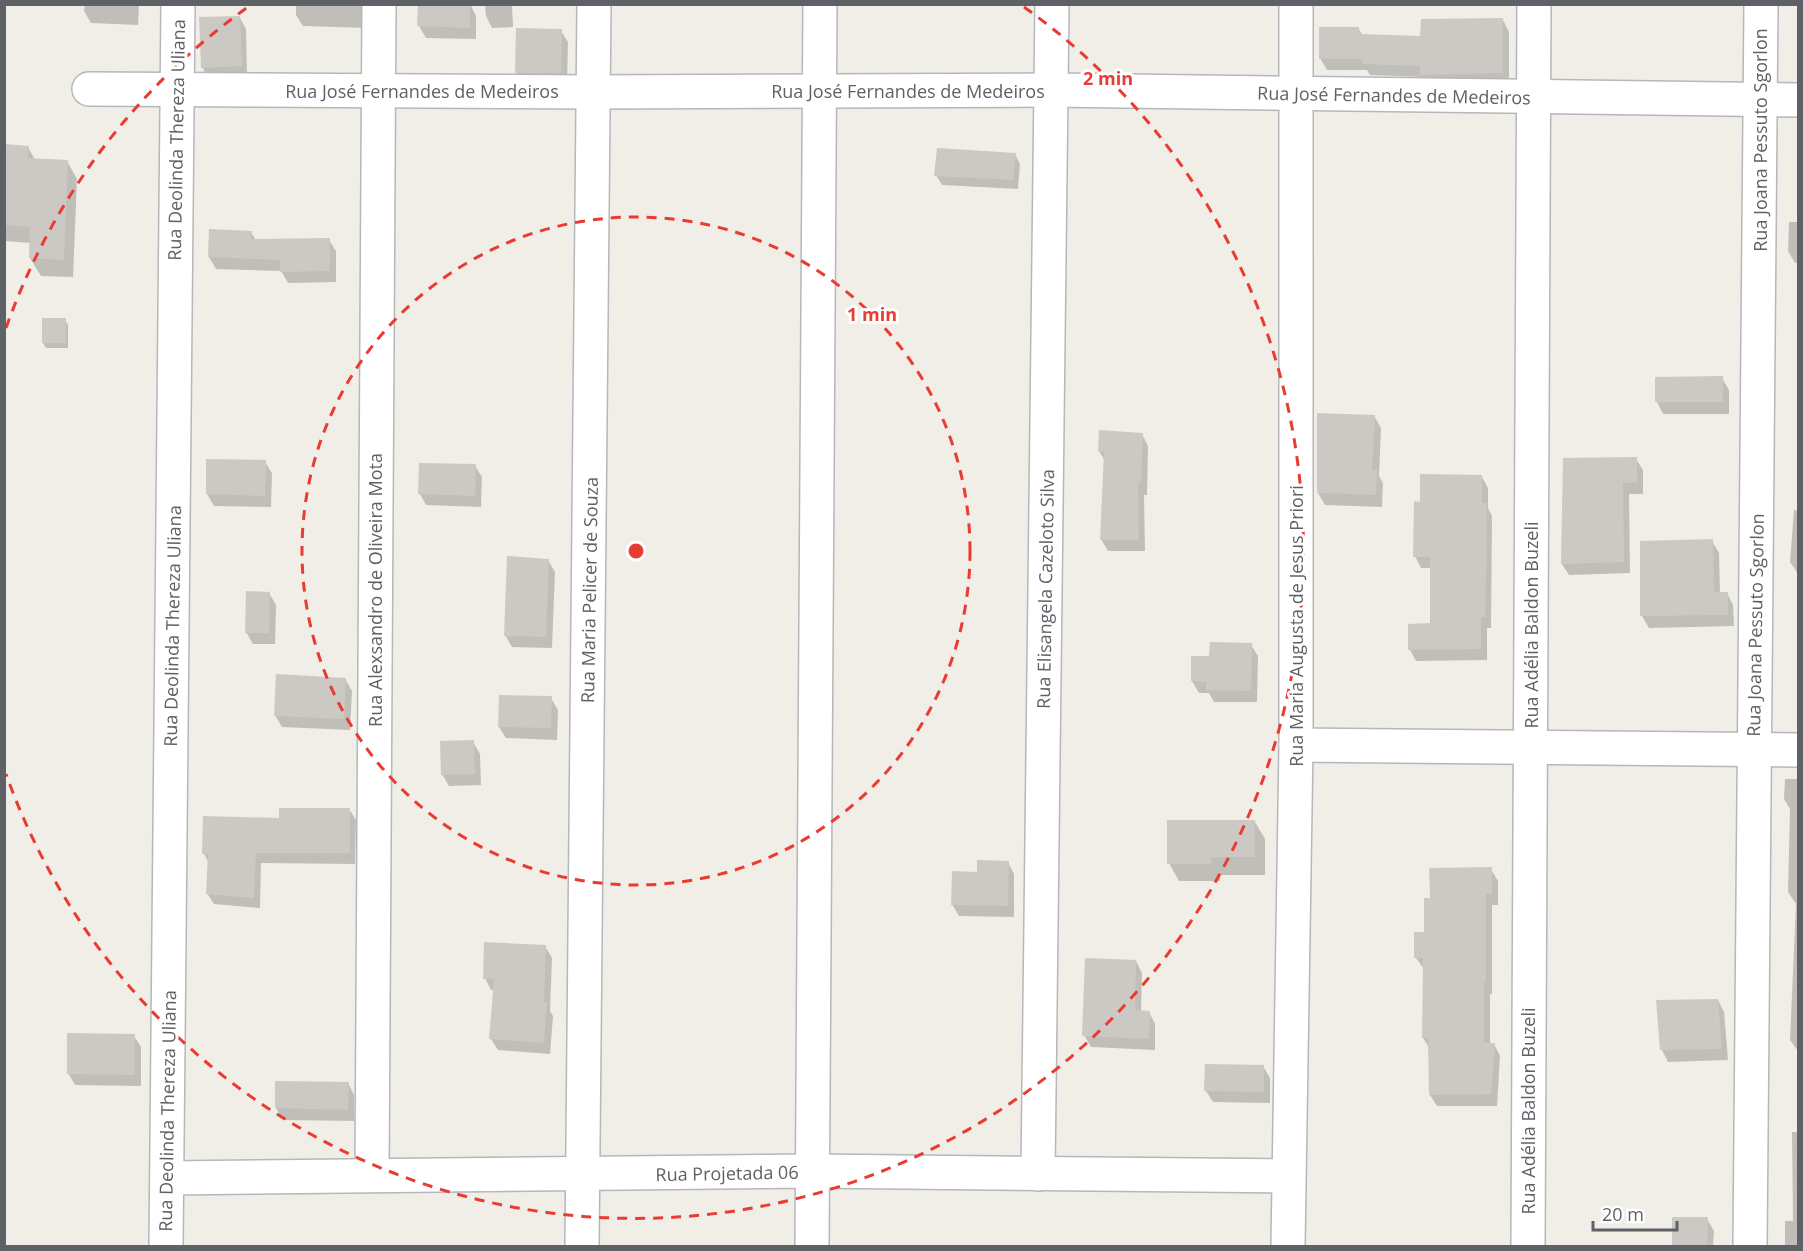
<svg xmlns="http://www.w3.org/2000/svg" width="1803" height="1251" font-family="'Open Sans',sans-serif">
	<rect width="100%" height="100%" fill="#f0eee7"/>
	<g fill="#0003">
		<polygon points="85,4 139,4 138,25 91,23 84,11"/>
		<polygon points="296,4 367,4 366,28 303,26 296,15"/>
		<polygon points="470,4 476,16 476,39 426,38 419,26"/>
		<polygon points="485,4 512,4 513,27 492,28 486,16"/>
		<polygon points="240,18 246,29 247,78 209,79 202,67"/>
		<polygon points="1503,20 1509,32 1509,84 1428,86 1423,77 1370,75 1367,70 1327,70 1320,58 1358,28 1363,36 1422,38"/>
		<polygon points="561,31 568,42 567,84 523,84 516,72"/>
		<polygon points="4,145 28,147 35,160 67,161 77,179 73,277 41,276 30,258 31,243 4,241"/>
		<polygon points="1015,154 1020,164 1018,189 942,185 936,175"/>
		<polygon points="1789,222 1798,222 1798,263 1795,263 1788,251"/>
		<polygon points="210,230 251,232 256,241 329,240 336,251 336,282 288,283 281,271 216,269 209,257"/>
		<polygon points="65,320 68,325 68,348 46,348 43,343"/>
		<polygon points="1656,378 1722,378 1729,390 1729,414 1663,414 1657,402"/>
		<polygon points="1374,416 1381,428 1379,476 1383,483 1382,507 1325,505 1318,493"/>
		<polygon points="1142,434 1148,446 1147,495 1144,495 1145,551 1108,551 1101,539 1105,461 1099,451"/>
		<polygon points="1636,459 1643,470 1643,494 1629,494 1630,573 1569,575 1562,564"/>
		<polygon points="265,462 272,473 271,507 214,506 207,494"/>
		<polygon points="475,466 482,477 481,507 426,505 420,494"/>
		<polygon points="1482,477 1488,488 1488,508 1492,516 1491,628 1487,628 1487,660 1416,661 1410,650 1432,625 1431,568 1421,568 1415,556 1421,503"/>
		<polygon points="1794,510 1798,511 1798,574 1790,562"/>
		<polygon points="1712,541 1719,553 1720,593 1727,593 1733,605 1734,626 1649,628 1642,616 1641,542"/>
		<polygon points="548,560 555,572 552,648 512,647 505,635"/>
		<polygon points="269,593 276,605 275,644 253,644 246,632"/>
		<polygon points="1251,645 1258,656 1257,702 1214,702 1209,693 1199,693 1192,681 1211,658"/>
		<polygon points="345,679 352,691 350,730 282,727 275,715"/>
		<polygon points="551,698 558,710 557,740 506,738 499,727"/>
		<polygon points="473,742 480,754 481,785 449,786 442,774"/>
		<polygon points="1785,779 1798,779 1798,1051 1790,1040 1796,904 1788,892 1790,809 1784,799"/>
		<polygon points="349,809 356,820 355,864 261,863 260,908 214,904 207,893 209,863 204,854 281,820"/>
		<polygon points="1255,822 1265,839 1265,875 1220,875 1220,881 1179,881 1169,863"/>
		<polygon points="1008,862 1014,874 1014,917 959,916 952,904 978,873"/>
		<polygon points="1491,869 1498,881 1498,905 1492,905 1492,994 1490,994 1490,1044 1494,1044 1500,1056 1497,1106 1437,1106 1430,1095 1430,1049 1423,1038 1424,969 1416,958 1426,933 1431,900"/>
		<polygon points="545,946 552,958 550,1011 553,1016 550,1054 498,1050 491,1039 494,990 491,990 485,978"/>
		<polygon points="1136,961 1142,973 1141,1012 1149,1012 1155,1024 1155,1050 1091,1047 1084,1035"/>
		<polygon points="1718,1000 1724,1012 1728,1060 1668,1062 1662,1050 1657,1001"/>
		<polygon points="134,1036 141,1047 141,1086 75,1085 68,1073"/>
		<polygon points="1263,1066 1270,1078 1270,1103 1213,1102 1206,1091"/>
		<polygon points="348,1083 354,1095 354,1121 283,1120 276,1108"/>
		<polygon points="1792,1132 1798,1132 1798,1246 1785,1246 1785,1221 1793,1221"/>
		<polygon points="1674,1219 1707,1219 1714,1231 1713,1246 1673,1246"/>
	</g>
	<g fill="#ccc9c4">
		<polygon points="418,4 470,4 470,28 417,26"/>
		<polygon points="240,16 242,66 201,68 199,17"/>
		<polygon points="1503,18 1503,73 1420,75 1420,66 1362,64 1362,59 1319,59 1319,27 1359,27 1359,34 1420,36 1421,19"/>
		<polygon points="516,28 562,29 561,73 515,73"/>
		<polygon points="4,144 29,146 28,158 68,160 64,260 29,258 30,227 4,225"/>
		<polygon points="937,148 1016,153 1013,180 934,176"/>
		<polygon points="209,229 252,231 251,239 330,238 330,271 280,272 280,260 208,257"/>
		<rect x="42" y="318" width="24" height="25"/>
		<polygon points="1723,376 1723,402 1655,402 1655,377"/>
		<polygon points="1317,413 1375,415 1372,470 1377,470 1376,495 1317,493"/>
		<polygon points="1099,430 1143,433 1141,483 1138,483 1139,540 1100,540 1104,452 1098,451"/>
		<polygon points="1637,457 1637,483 1623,483 1624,562 1561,564 1563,458"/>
		<polygon points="206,459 266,460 265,496 206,494"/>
		<polygon points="419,463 476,464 475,496 418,494"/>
		<polygon points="1420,474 1482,475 1482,503 1487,503 1487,536 1485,617 1481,617 1481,649 1408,650 1408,624 1430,623 1430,557 1413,557 1414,501 1420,502"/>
		<polygon points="1713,539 1714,592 1728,592 1728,615 1640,616 1640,541"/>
		<polygon points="507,556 549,559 546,637 504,636"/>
		<polygon points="246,591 270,592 269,633 245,633"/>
		<polygon points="1210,642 1252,643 1251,691 1206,690 1206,682 1191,681 1191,656 1209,656"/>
		<polygon points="276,674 346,678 344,719 274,716"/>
		<polygon points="499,695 552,696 551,728 498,727"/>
		<polygon points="474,740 475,774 441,775 440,741"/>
		<polygon points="279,808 350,808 350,853 256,853 254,898 206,894 208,854 202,854 203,816 279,818"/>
		<polygon points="1167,820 1255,820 1255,857 1211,857 1211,864 1167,864"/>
		<polygon points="977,860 1009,861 1008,906 951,905 952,871 977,872"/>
		<polygon points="1492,867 1492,894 1486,894 1486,982 1484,982 1484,1043 1495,1043 1491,1094 1429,1095 1428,1038 1422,1038 1423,958 1414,958 1414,932 1424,932 1424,898 1430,898 1429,868"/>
		<polygon points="484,942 546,945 544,1002 547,1003 544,1043 489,1039 494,979 483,979"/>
		<polygon points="1085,958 1136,960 1135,1010 1150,1011 1149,1039 1082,1036"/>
		<polygon points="1718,999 1722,1049 1660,1050 1656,1000"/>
		<polygon points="67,1033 135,1034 135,1075 67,1074"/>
		<polygon points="1205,1064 1264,1065 1264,1092 1204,1091"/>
		<polygon points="275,1081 349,1082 348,1110 275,1108"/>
		<polygon points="1672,1217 1708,1217 1707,1246 1672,1246"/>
	</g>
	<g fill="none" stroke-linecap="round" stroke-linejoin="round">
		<defs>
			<g id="minor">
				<polyline points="89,89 594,92 1051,90 1798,100"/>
				<polyline points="1296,745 1798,750"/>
				<polyline points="1038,1174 1052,4"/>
				<polyline points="372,1175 379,4"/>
				<polyline points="167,1178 813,1171 1288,1176"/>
				<polyline points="166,1246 178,4"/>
				<polyline points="582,1246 594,4"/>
				<polyline points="812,1246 820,4"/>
				<polyline points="1288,1246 1296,745 1296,4"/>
				<polyline points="1528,1246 1534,4"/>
				<polyline points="1750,1246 1761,4"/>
			</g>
		</defs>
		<use href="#minor" stroke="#b4b7bb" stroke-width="36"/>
		<use href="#minor" stroke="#fff" stroke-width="33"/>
	</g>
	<g fill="none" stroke="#ea3b33" stroke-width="3" stroke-dasharray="10 8">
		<circle cx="636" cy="551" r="334"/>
		<path d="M6 328A668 668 0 0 1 248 7M1024 7A668 668 0 1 1 6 774"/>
	</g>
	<g text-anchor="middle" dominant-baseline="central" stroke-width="6" stroke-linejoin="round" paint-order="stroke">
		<g font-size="18" fill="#5e6267" stroke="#fff">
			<text x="422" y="91">Rua José Fernandes de Medeiros</text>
			<text x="908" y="91">Rua José Fernandes de Medeiros</text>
			<text transform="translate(1394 95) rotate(1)">Rua José Fernandes de Medeiros</text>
			<text transform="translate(176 140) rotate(-89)">Rua Deolinda Thereza Uliana</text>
			<text transform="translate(1760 140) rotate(-90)">Rua Joana Pessuto Sgorlon</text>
			<text transform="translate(1045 589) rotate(-89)">Rua Elisangela Cazeloto Silva</text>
			<text transform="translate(375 590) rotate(-90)">Rua Alexsandro de Oliveira Mota</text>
			<text transform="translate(589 590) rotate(-89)">Rua Maria Pelicer de Souza</text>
			<text transform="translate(1531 625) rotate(-90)">Rua Adélia Baldon Buzeli</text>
			<text transform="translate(1755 625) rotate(-89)">Rua Joana Pessuto Sgorlon</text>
			<text transform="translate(172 626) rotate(-89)">Rua Deolinda Thereza Uliana</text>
			<text transform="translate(1296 626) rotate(-90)">Rua Maria Augusta de Jesus Priori</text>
			<text transform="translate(167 1111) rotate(-89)">Rua Deolinda Thereza Uliana</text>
			<text transform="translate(1528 1111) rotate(-90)">Rua Adélia Baldon Buzeli</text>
			<text transform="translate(727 1173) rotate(-1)">Rua Projetada 06</text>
		</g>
	</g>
	<circle cx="636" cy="551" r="9" fill="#ea3b33" stroke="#fff" stroke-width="3"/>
	<g font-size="18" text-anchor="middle" font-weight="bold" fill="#ea3b33" stroke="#fff" stroke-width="6" stroke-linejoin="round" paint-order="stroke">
		<text x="1108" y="85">2 min</text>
		<text x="872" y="321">1 min</text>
	</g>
	<rect width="1803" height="1251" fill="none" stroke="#5e6267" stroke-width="12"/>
	<path d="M1593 1221v9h84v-9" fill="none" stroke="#5e6267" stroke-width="3"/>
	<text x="1602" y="1221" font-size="18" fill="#5e6267" stroke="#ffffff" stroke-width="4.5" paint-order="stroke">20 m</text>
</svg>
